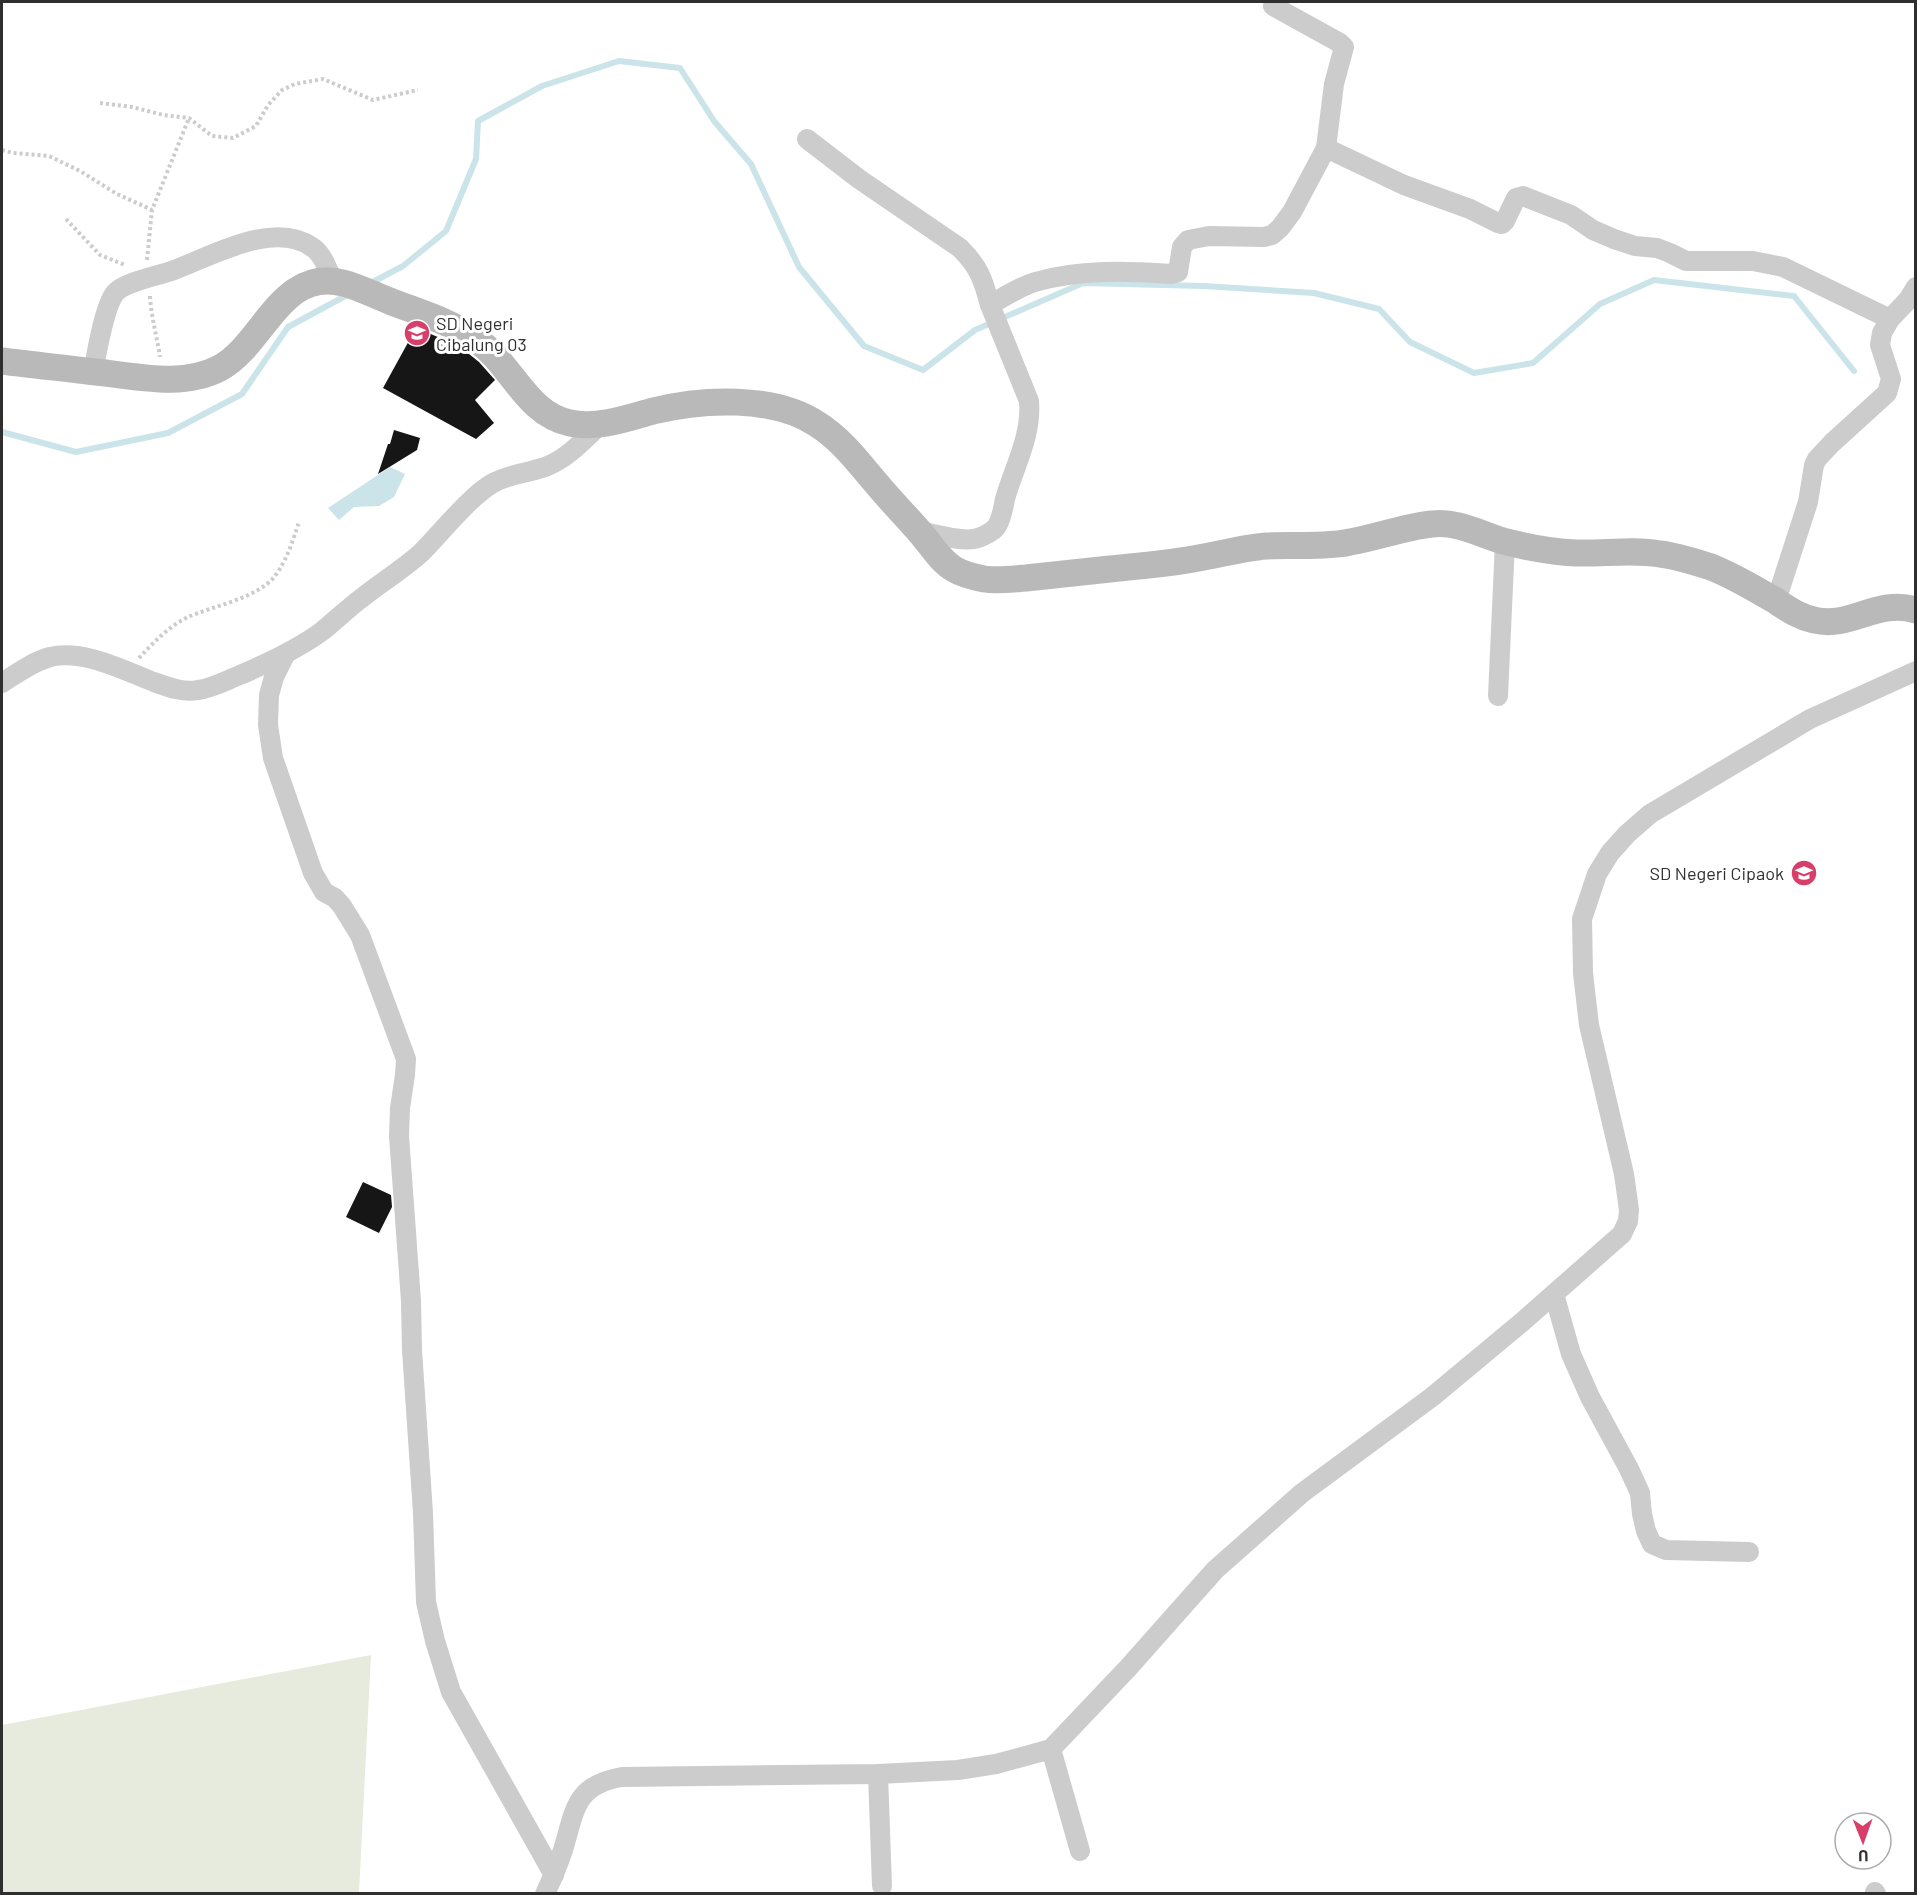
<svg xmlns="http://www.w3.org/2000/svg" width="1917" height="1895" font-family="Barlow,sans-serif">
	<rect width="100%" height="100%" fill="#fff"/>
	<polygon fill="#e7ebdd" points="371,1655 359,1893 2,1893 2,1725"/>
	<polygon fill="#cbe4e9" points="390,467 405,474 394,497 379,506 354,507 339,520 328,508"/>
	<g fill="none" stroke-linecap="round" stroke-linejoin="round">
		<g stroke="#cbe4e9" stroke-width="6">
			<polyline points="369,284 403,266 446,231 476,159 478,121 542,86 619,61 680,68 714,121 751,164 799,267 864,346 923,370 975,330 1083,283 1203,286 1314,293 1379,309 1410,342 1474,373 1533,363 1600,304 1654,280 1794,296 1854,371"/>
			<polyline points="2,432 76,452 168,433 242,394 288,327 349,294"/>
		</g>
	</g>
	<g fill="#161616">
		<polygon points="416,328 450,342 469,354 479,362 495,380 475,400 494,423 476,439 383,388"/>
		<polygon points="394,430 420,438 417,450 378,474 388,444 390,444"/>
		<polygon points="363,1182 391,1195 392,1207 379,1233 346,1217"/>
	</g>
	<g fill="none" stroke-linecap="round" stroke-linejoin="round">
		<g stroke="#ccc" stroke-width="4" stroke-dasharray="3 3" stroke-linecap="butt">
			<polyline points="100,103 132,107 163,115 189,118 212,136 233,138 256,126 268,105 282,90 295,84 323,79 373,100 418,90"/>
			<polyline points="2,150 13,153 49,156 80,171 117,194 152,210"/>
			<polyline points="66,219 100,255 125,265"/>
			<polyline points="147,260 152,210 189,118"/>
			<path d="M150,296C151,317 157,336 160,357"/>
			<path d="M139,658C153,643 169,626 188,617C213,606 258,598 275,576C287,560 293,540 299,522"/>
		</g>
		<g stroke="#ccc" stroke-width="20">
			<path d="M807,139L859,179L960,248C979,267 983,279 990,305"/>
			<polyline points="1326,148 1404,185 1470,209 1498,223 1502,224 1505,221 1516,198 1523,196 1571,215 1593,230 1614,239 1635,246 1657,248 1670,253 1686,261 1753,261 1783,267 1890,319"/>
			<path d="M93,372C97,352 104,307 115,293C125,281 159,276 174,270C212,256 274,220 312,247C323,254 328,270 333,282"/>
			<path d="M919,531C934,534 964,543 978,538C984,536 994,531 997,526C1002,517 1003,509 1005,499C1014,467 1032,436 1029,401L990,305C1004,297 1019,287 1035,282C1080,269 1126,271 1172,274L1178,272L1182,247L1188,240L1209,236L1264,237L1272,235L1280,228L1292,212L1326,148L1334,84L1344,47L1340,43L1273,6"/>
			<polyline points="1776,601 1808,502 1814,465 1817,459 1832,443 1887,393 1891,379 1880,345 1882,333 1890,319 1908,300 1916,287"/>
			<polyline points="285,655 274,677 269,695 268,725 273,758 313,873 324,892 335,898 342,906 360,935 406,1059 405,1075 400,1108 399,1136 411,1301 412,1350 423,1513 426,1602 435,1641 451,1692 554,1875"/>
			<path d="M2,683C16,674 32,662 50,657C83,649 123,670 154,682C168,687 183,693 198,690C213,688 227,680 240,675C268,663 296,650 321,632C335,621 348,608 363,597C382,582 403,569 421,553C441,533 469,497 493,483C509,474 528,473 545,467C567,459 585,439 602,423"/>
			<polyline points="1498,696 1505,542"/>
			<polyline points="1554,1294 1571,1354 1590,1397 1629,1469 1640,1493 1642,1514 1646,1531 1652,1544 1666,1550 1749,1552"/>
			<polyline points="1051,1749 1080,1851"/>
			<polyline points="878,1774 882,1886"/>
			<polyline points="1875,1892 1876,1894"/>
			<path d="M545,1894C552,1879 558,1865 563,1850C575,1811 574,1785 622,1777L878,1774L958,1770L996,1764L1051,1749L1128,1668L1215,1570L1302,1493L1432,1397L1521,1323L1622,1234L1628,1221L1629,1210L1624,1174L1589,1025L1583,973L1582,919L1597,874L1610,853L1627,834L1650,814L1810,719L1916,671"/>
		</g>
		<path stroke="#b9b9b9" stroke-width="27" d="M2,361C33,365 64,368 96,372C136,376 182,388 220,368C264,344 281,267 343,283C359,287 376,296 392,302C421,313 452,322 478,341C512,365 526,414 570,423C597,429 628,418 653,411C702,399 773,395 817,424C841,439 858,462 876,483C890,500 905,515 918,530C930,543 939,560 954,569C962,574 974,577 984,579C998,581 1012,579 1026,578C1054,575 1082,572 1110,569C1138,566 1166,564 1193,559C1218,555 1242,548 1266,546C1294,544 1322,548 1350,542C1378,537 1404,527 1432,524C1458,521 1480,534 1503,541C1526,547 1553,552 1576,553C1604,554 1633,549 1660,554C1677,556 1695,562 1711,567C1734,576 1755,589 1776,601C1788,609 1799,617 1814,620C1851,629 1877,598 1916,610"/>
	</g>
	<defs>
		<symbol id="school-disc" viewBox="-11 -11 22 22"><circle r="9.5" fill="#d83e6a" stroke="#fff"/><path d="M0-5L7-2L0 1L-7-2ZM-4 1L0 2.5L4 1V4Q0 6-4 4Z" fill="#fff"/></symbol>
	</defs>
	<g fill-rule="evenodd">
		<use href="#school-disc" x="402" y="318" width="30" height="30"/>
		<use href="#school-disc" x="1789" y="858" width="30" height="30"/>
	</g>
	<g text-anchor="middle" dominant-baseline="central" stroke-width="6" stroke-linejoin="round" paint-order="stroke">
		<g font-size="18" fill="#2f2f2f" stroke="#fff" text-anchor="start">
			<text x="436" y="323">SD Negeri<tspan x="436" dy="21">Cibalung 03</tspan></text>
			<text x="1784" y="873" text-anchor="end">SD Negeri Cipaok</text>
		</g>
	</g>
	<rect width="1917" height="1895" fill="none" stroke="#2f2f2f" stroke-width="6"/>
	<g transform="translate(1863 1841) rotate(179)"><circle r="28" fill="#ffffff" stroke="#acacac" stroke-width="1.5"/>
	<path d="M0-4.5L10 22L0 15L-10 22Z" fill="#d83e6a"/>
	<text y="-9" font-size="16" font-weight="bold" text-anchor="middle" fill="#2f2f2f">U</text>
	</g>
</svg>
